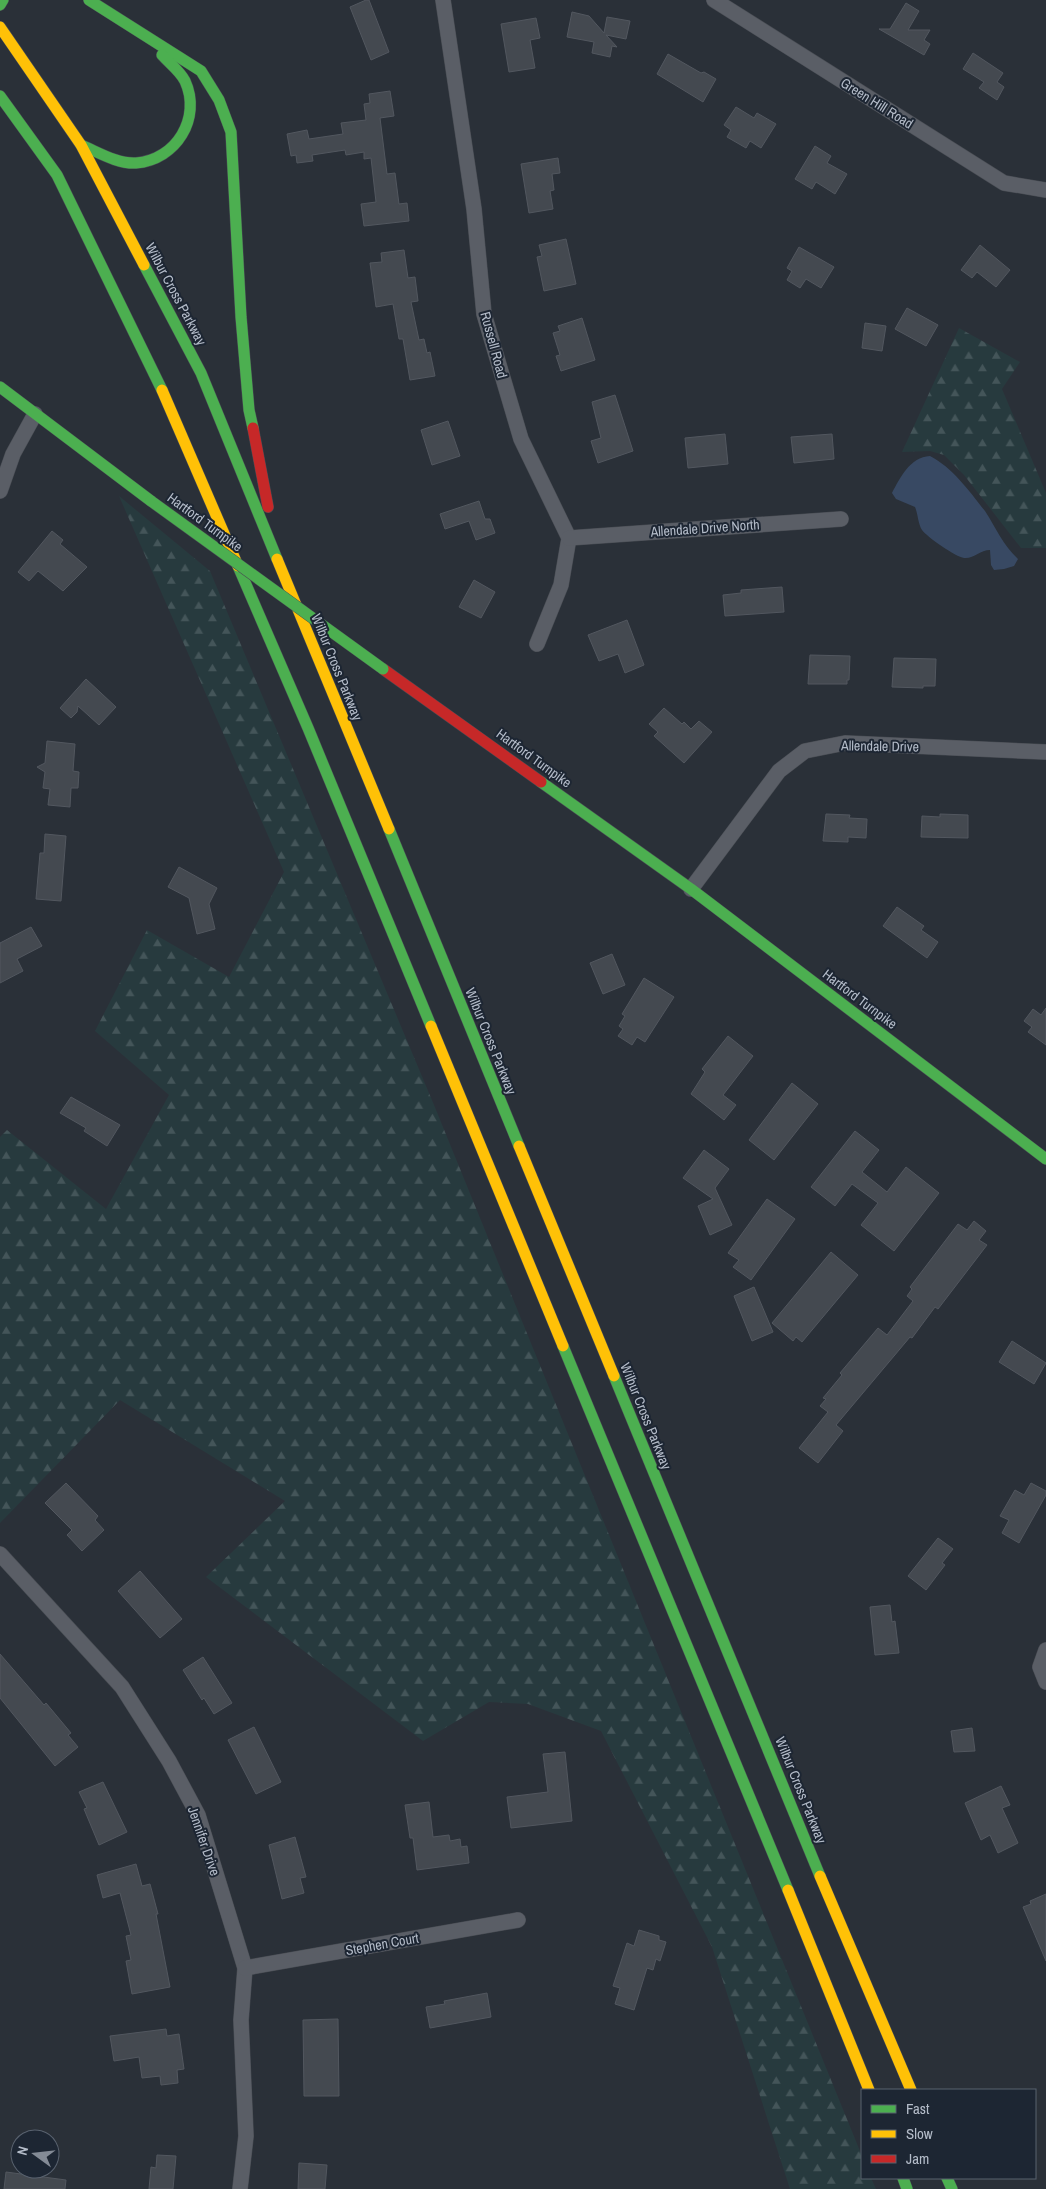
<svg xmlns="http://www.w3.org/2000/svg" width="1046" height="2189" font-family="'Archivo Narrow',sans-serif">
	<defs>
		<pattern id="forest-firs" width="22" height="20" patternUnits="userSpaceOnUse" patternTransform="scale(1.25)"><rect width="22" height="20" fill="#273a3e"/><path d="M5 1l3.5 6h-7zM16 11l3.5 6h-7z" fill="#445559"/></pattern>
	</defs>
	<rect width="100%" height="100%" fill="#2a3038"/>
	<g fill="url(#forest-firs)">
		<polygon points="959,328 1020,362 1002,389 1046,493 1046,548 1021,548 964,475 944,455 930,451 902,452"/>
		<polygon points="119,496 210,571 434,1105 862,2156 862,2178 871,2178 876,2189 790,2189 712,1947 601,1731 528,1704 489,1702 423,1741 206,1577 285,1501 120,1400 0,1523 0,1137 7,1130 106,1209 169,1095 95,1031 147,930 229,977 284,872"/>
	</g>
	<path fill="#384963" d="M930,456C952,467 970,492 985,511C996,528 1003,545 1018,559L1014,566L1004,569L994,570L991,565L990,550C980,550 974,559 964,558C956,557 927,537 922,530C918,524 918,514 915,507L896,499L892,493C900,478 910,457 930,456Z"/>
	<g fill="#444950" stroke="#52575f">
		<polygon points="366,0 369,0 389,52 371,60 350,7"/>
		<polygon points="906,3 919,11 908,30 930,30 924,40 930,44 924,55 879,29 890,29"/>
		<polygon points="572,12 589,16 604,33 607,17 630,21 626,39 606,35 617,47 612,46 610,57 592,53 594,42 567,37"/>
		<polygon points="536,18 540,38 530,40 535,68 509,72 501,24"/>
		<polygon points="973,53 1003,73 997,82 1004,87 997,100 979,88 984,82 963,69"/>
		<polygon points="668,54 701,73 704,72 716,79 703,102 657,74"/>
		<polygon points="390,91 394,116 380,118 387,174 395,173 399,204 407,203 409,221 364,226 361,204 376,202 371,158 364,159 364,152 346,155 345,150 312,155 313,161 297,163 296,155 291,156 287,134 307,130 309,139 343,134 341,123 366,120 364,104 370,103 369,94"/>
		<polygon points="736,107 754,118 757,113 776,124 761,148 750,141 746,148 727,137 731,130 724,125"/>
		<polygon points="815,146 831,156 827,163 847,174 835,194 816,182 812,189 795,179"/>
		<polygon points="558,158 560,173 552,174 554,190 550,191 553,209 529,213 521,164"/>
		<polygon points="566,239 576,284 544,291 537,257 542,256 539,245"/>
		<polygon points="980,245 1010,270 996,287 977,272 972,278 961,270"/>
		<polygon points="799,247 834,267 821,288 806,279 800,288 787,280 792,271 787,268"/>
		<polygon points="404,250 408,278 415,277 418,301 411,302 419,340 424,339 427,353 430,352 435,376 410,380 403,339 399,339 393,304 376,307 370,263 382,262 381,253"/>
		<polygon points="907,308 938,325 926,346 895,329"/>
		<polygon points="582,318 595,360 561,371 556,356 560,355 553,333 560,331 558,326"/>
		<polygon points="865,323 886,326 882,351 862,348"/>
		<polygon points="615,395 633,451 598,463 591,441 601,438 592,402"/>
		<polygon points="448,421 460,456 432,465 421,430"/>
		<polygon points="725,434 728,464 688,468 685,438"/>
		<polygon points="832,434 834,459 794,463 791,437"/>
		<polygon points="479,501 485,519 490,519 495,533 476,540 469,521 445,529 440,514"/>
		<polygon points="52,531 63,540 60,544 87,567 63,591 38,571 29,581 18,572"/>
		<polygon points="474,580 495,592 481,618 459,607"/>
		<polygon points="782,587 784,612 725,616 723,595 741,593 741,590"/>
		<polygon points="627,620 644,665 625,673 618,654 599,661 588,635"/>
		<polygon points="810,655 850,656 849,680 847,680 847,684 808,684"/>
		<polygon points="894,658 936,659 935,686 923,686 923,688 892,687"/>
		<polygon points="86,679 116,707 99,725 78,706 77,712 71,718 60,708"/>
		<polygon points="664,708 682,724 684,722 691,729 699,721 712,732 684,763 654,736 658,732 649,724"/>
		<polygon points="47,741 75,744 73,771 79,772 78,788 71,788 70,807 48,805 50,789 43,788 45,772 37,767 45,763"/>
		<polygon points="826,814 850,815 849,818 867,819 866,838 848,837 848,842 823,841"/>
		<polygon points="940,814 968,815 968,838 921,837 922,816 940,817"/>
		<polygon points="45,834 66,836 61,901 36,899 40,853 44,853"/>
		<polygon points="179,867 217,888 209,904 215,929 197,934 189,898 168,887"/>
		<polygon points="897,907 924,926 921,930 938,942 927,958 883,926"/>
		<polygon points="31,927 42,946 17,959 23,971 0,983 0,943"/>
		<polygon points="612,954 625,985 603,994 590,963"/>
		<polygon points="644,978 674,997 645,1042 637,1037 632,1045 618,1036 623,1029 619,1026 625,1016 622,1014"/>
		<polygon points="1046,1008 1046,1045 1028,1032 1032,1027 1024,1021 1033,1009 1041,1015"/>
		<polygon points="728,1036 753,1056 723,1095 736,1105 724,1120 691,1094 705,1072 702,1069"/>
		<polygon points="792,1083 818,1104 774,1160 749,1140"/>
		<polygon points="71,1097 120,1125 107,1146 84,1131 86,1128 60,1113"/>
		<polygon points="855,1131 879,1150 862,1172 887,1192 906,1167 939,1193 894,1251 861,1225 878,1203 852,1184 835,1206 811,1187"/>
		<polygon points="704,1150 729,1169 715,1188 732,1225 710,1235 698,1206 713,1199 683,1178"/>
		<polygon points="767,1199 795,1219 751,1280 733,1267 739,1260 728,1253"/>
		<polygon points="974,1221 986,1231 979,1240 987,1245 938,1309 935,1307 912,1338 910,1337 836,1425 843,1431 818,1463 799,1448 828,1412 820,1406 826,1399 823,1398 842,1375 840,1373 878,1328 887,1335 913,1301 907,1296 912,1289 910,1287 958,1224 967,1230"/>
		<polygon points="831,1252 858,1275 802,1342 796,1337 793,1341 772,1323"/>
		<polygon points="754,1287 773,1332 752,1341 734,1296"/>
		<polygon points="1012,1341 1046,1363 1034,1384 999,1362"/>
		<polygon points="66,1483 98,1516 95,1520 104,1530 82,1551 67,1535 72,1530 45,1503"/>
		<polygon points="1031,1483 1046,1491 1046,1495 1019,1543 1002,1533 1009,1520 1000,1516 1015,1490 1024,1495"/>
		<polygon points="938,1538 953,1549 942,1563 945,1565 926,1590 908,1576"/>
		<polygon points="140,1571 182,1619 160,1638 118,1591"/>
		<polygon points="890,1605 892,1622 895,1621 899,1653 875,1655 870,1607"/>
		<polygon points="0,1654 44,1705 46,1703 71,1733 68,1735 78,1747 55,1766 0,1698"/>
		<polygon points="203,1657 232,1703 214,1714 204,1698 202,1700 183,1670"/>
		<polygon points="254,1727 281,1782 256,1794 228,1740"/>
		<polygon points="972,1728 975,1751 954,1752 951,1731"/>
		<polygon points="565,1752 572,1821 511,1828 507,1797 548,1792 543,1754"/>
		<polygon points="103,1782 127,1832 99,1845 84,1809 87,1808 79,1792"/>
		<polygon points="1001,1786 1010,1805 1002,1808 1018,1843 998,1853 990,1835 981,1840 965,1803"/>
		<polygon points="429,1802 433,1837 449,1835 450,1841 460,1839 461,1847 467,1846 469,1863 417,1870 413,1838 410,1838 405,1805"/>
		<polygon points="295,1837 306,1877 300,1878 304,1893 282,1899 269,1845"/>
		<polygon points="136,1864 142,1886 150,1884 158,1914 156,1914 170,1987 132,1994 126,1961 131,1960 126,1936 131,1935 120,1893 103,1898 97,1875"/>
		<polygon points="1046,1894 1046,1961 1023,1907 1031,1904 1030,1901"/>
		<polygon points="639,1930 659,1936 659,1940 666,1942 660,1961 656,1959 653,1970 647,1968 634,2010 615,2004 620,1988 613,1986 627,1943 634,1946"/>
		<polygon points="487,1993 491,2017 430,2028 426,2007 445,2004 444,2001"/>
		<polygon points="338,2019 339,2096 304,2096 303,2020"/>
		<polygon points="166,2029 167,2036 179,2034 184,2069 177,2070 178,2083 161,2085 160,2076 142,2078 139,2057 114,2061 110,2036"/>
		<polygon points="157,2155 176,2156 173,2189 149,2189 151,2167 156,2168"/>
		<polygon points="299,2163 327,2165 325,2189 298,2189"/>
		<polygon points="6,2172 66,2180 65,2189 4,2189"/>
	</g>
	<g fill="none" stroke-linecap="round" stroke-linejoin="round">
		<defs>
			<g id="street">
				<polyline points="443,0 474,209 484,314 521,439 569,538 561,585 537,644"/>
				<polyline points="714,0 1004,183 1046,190"/>
				<polyline points="0,491 13,454 35,414"/>
				<polyline points="569,538 841,519"/>
				<polyline points="691,889 779,771 805,751 845,743 1046,752"/>
				<polyline points="0,1554 122,1687 169,1761 198,1815 245,1968 241,2020 246,2136 240,2189"/>
				<polyline points="1046,1650 1040,1667 1046,1682"/>
				<polyline points="245,1968 518,1920"/>
			</g>
			<g id="fast">
				<polyline points="89,0 201,71 219,100 231,132 241,317 249,410 253,428"/>
				<polyline points="0,5 3,0"/>
				<polyline points="0,96 57,175 162,390"/>
				<path d="M81,145C98,152 117,164 136,163C176,160 202,118 185,81C180,71 169,63 162,55"/>
				<polyline points="144,265 201,373 277,559"/>
				<polyline points="0,387 151,501"/>
				<polyline points="238,566 308,728 431,1026"/>
				<polyline points="541,782 691,889 1046,1159"/>
				<polyline points="389,829 519,1146"/>
				<polyline points="563,1346 788,1890"/>
				<polyline points="614,1376 820,1876"/>
				<polyline points="903,2178 907,2189"/>
				<polyline points="947,2178 952,2189"/>
			</g>
			<g id="slow">
				<polyline points="0,27 81,145 144,265"/>
				<polyline points="162,390 238,566"/>
				<polyline points="277,559 389,829"/>
				<polyline points="431,1026 563,1346"/>
				<polyline points="519,1146 614,1376"/>
				<polyline points="820,1876 911,2090"/>
				<polyline points="788,1890 869,2090"/>
			</g>
			<g id="jam">
				<polyline points="253,428 268,507"/>
				<polyline points="383,669 541,782"/>
			</g>
		</defs>
		<use href="#street" stroke="#484c53" stroke-width="16"/>
		<use href="#fast" stroke="#484c53" stroke-width="12"/>
		<use href="#slow" stroke="#484c53" stroke-width="12"/>
		<use href="#jam" stroke="#484c53" stroke-width="12"/>
		<use href="#street" stroke="#5a5e66" stroke-width="15"/>
		<use href="#fast" stroke="#4caf50" stroke-width="11"/>
		<use href="#slow" stroke="#ffc107" stroke-width="11"/>
		<use href="#jam" stroke="#c62828" stroke-width="11"/>
		<defs>
			<polyline id="fast-bridge" points="151,501 383,669"/>
		</defs>
		<use href="#fast-bridge" stroke="#484c53" stroke-width="12" stroke-linecap="butt"/>
		<use href="#fast-bridge" stroke="#4caf50" stroke-width="11"/>
	</g>
	<g text-anchor="middle" dominant-baseline="central" stroke-width="4" stroke-linejoin="round" paint-order="stroke">
		<g font-size="14" fill="#b4bcc9" stroke="#1d2633">
			<text transform="translate(877 103) rotate(32)">Green Hill Road</text>
			<text transform="translate(176 294) rotate(62)">Wilbur Cross Parkway</text>
			<text transform="translate(494 345) rotate(75)">Russell Road</text>
			<text transform="translate(205 522) rotate(36)">Hartford Turnpike</text>
			<text transform="translate(705 528) rotate(-4)">Allendale Drive North</text>
			<text transform="translate(337 667) rotate(68)">Wilbur Cross Parkway</text>
			<text transform="translate(880 746) rotate(1)">Allendale Drive</text>
			<text transform="translate(534 758) rotate(36)">Hartford Turnpike</text>
			<text transform="translate(860 999) rotate(37)">Hartford Turnpike</text>
			<text transform="translate(491 1041) rotate(68)">Wilbur Cross Parkway</text>
			<text transform="translate(646 1416) rotate(68)">Wilbur Cross Parkway</text>
			<text transform="translate(801 1790) rotate(68)">Wilbur Cross Parkway</text>
			<text transform="translate(204 1841) rotate(71)">Jennifer Drive</text>
			<text transform="translate(382 1944) rotate(-10)">Stephen Court</text>
		</g>
	</g>
	<rect x="861" y="2089" width="175" height="90" fill="#1d2633" stroke="#59626f"/>
	<rect x="871" y="2105" width="25" height="8" fill="#4caf50" stroke="#59626f"/>
	<text x="906" y="2114" font-size="15" fill="#b4bcc9">Fast</text>
	<rect x="871" y="2130" width="25" height="8" fill="#ffc107" stroke="#59626f"/>
	<text x="906" y="2139" font-size="15" fill="#b4bcc9">Slow</text>
	<rect x="871" y="2155" width="25" height="8" fill="#c62828" stroke="#59626f"/>
	<text x="906" y="2164" font-size="15" fill="#b4bcc9">Jam</text>
	<g transform="translate(35 2154) rotate(285)"><circle r="24" fill="#1d2633" stroke="#59626f"/>
	<path d="M0-4L9 19L0 12L-9 19Z" fill="#848b96"/>
	<text y="-8" font-size="14" font-weight="bold" text-anchor="middle" fill="#b4bcc9">N</text>
	</g>
</svg>
